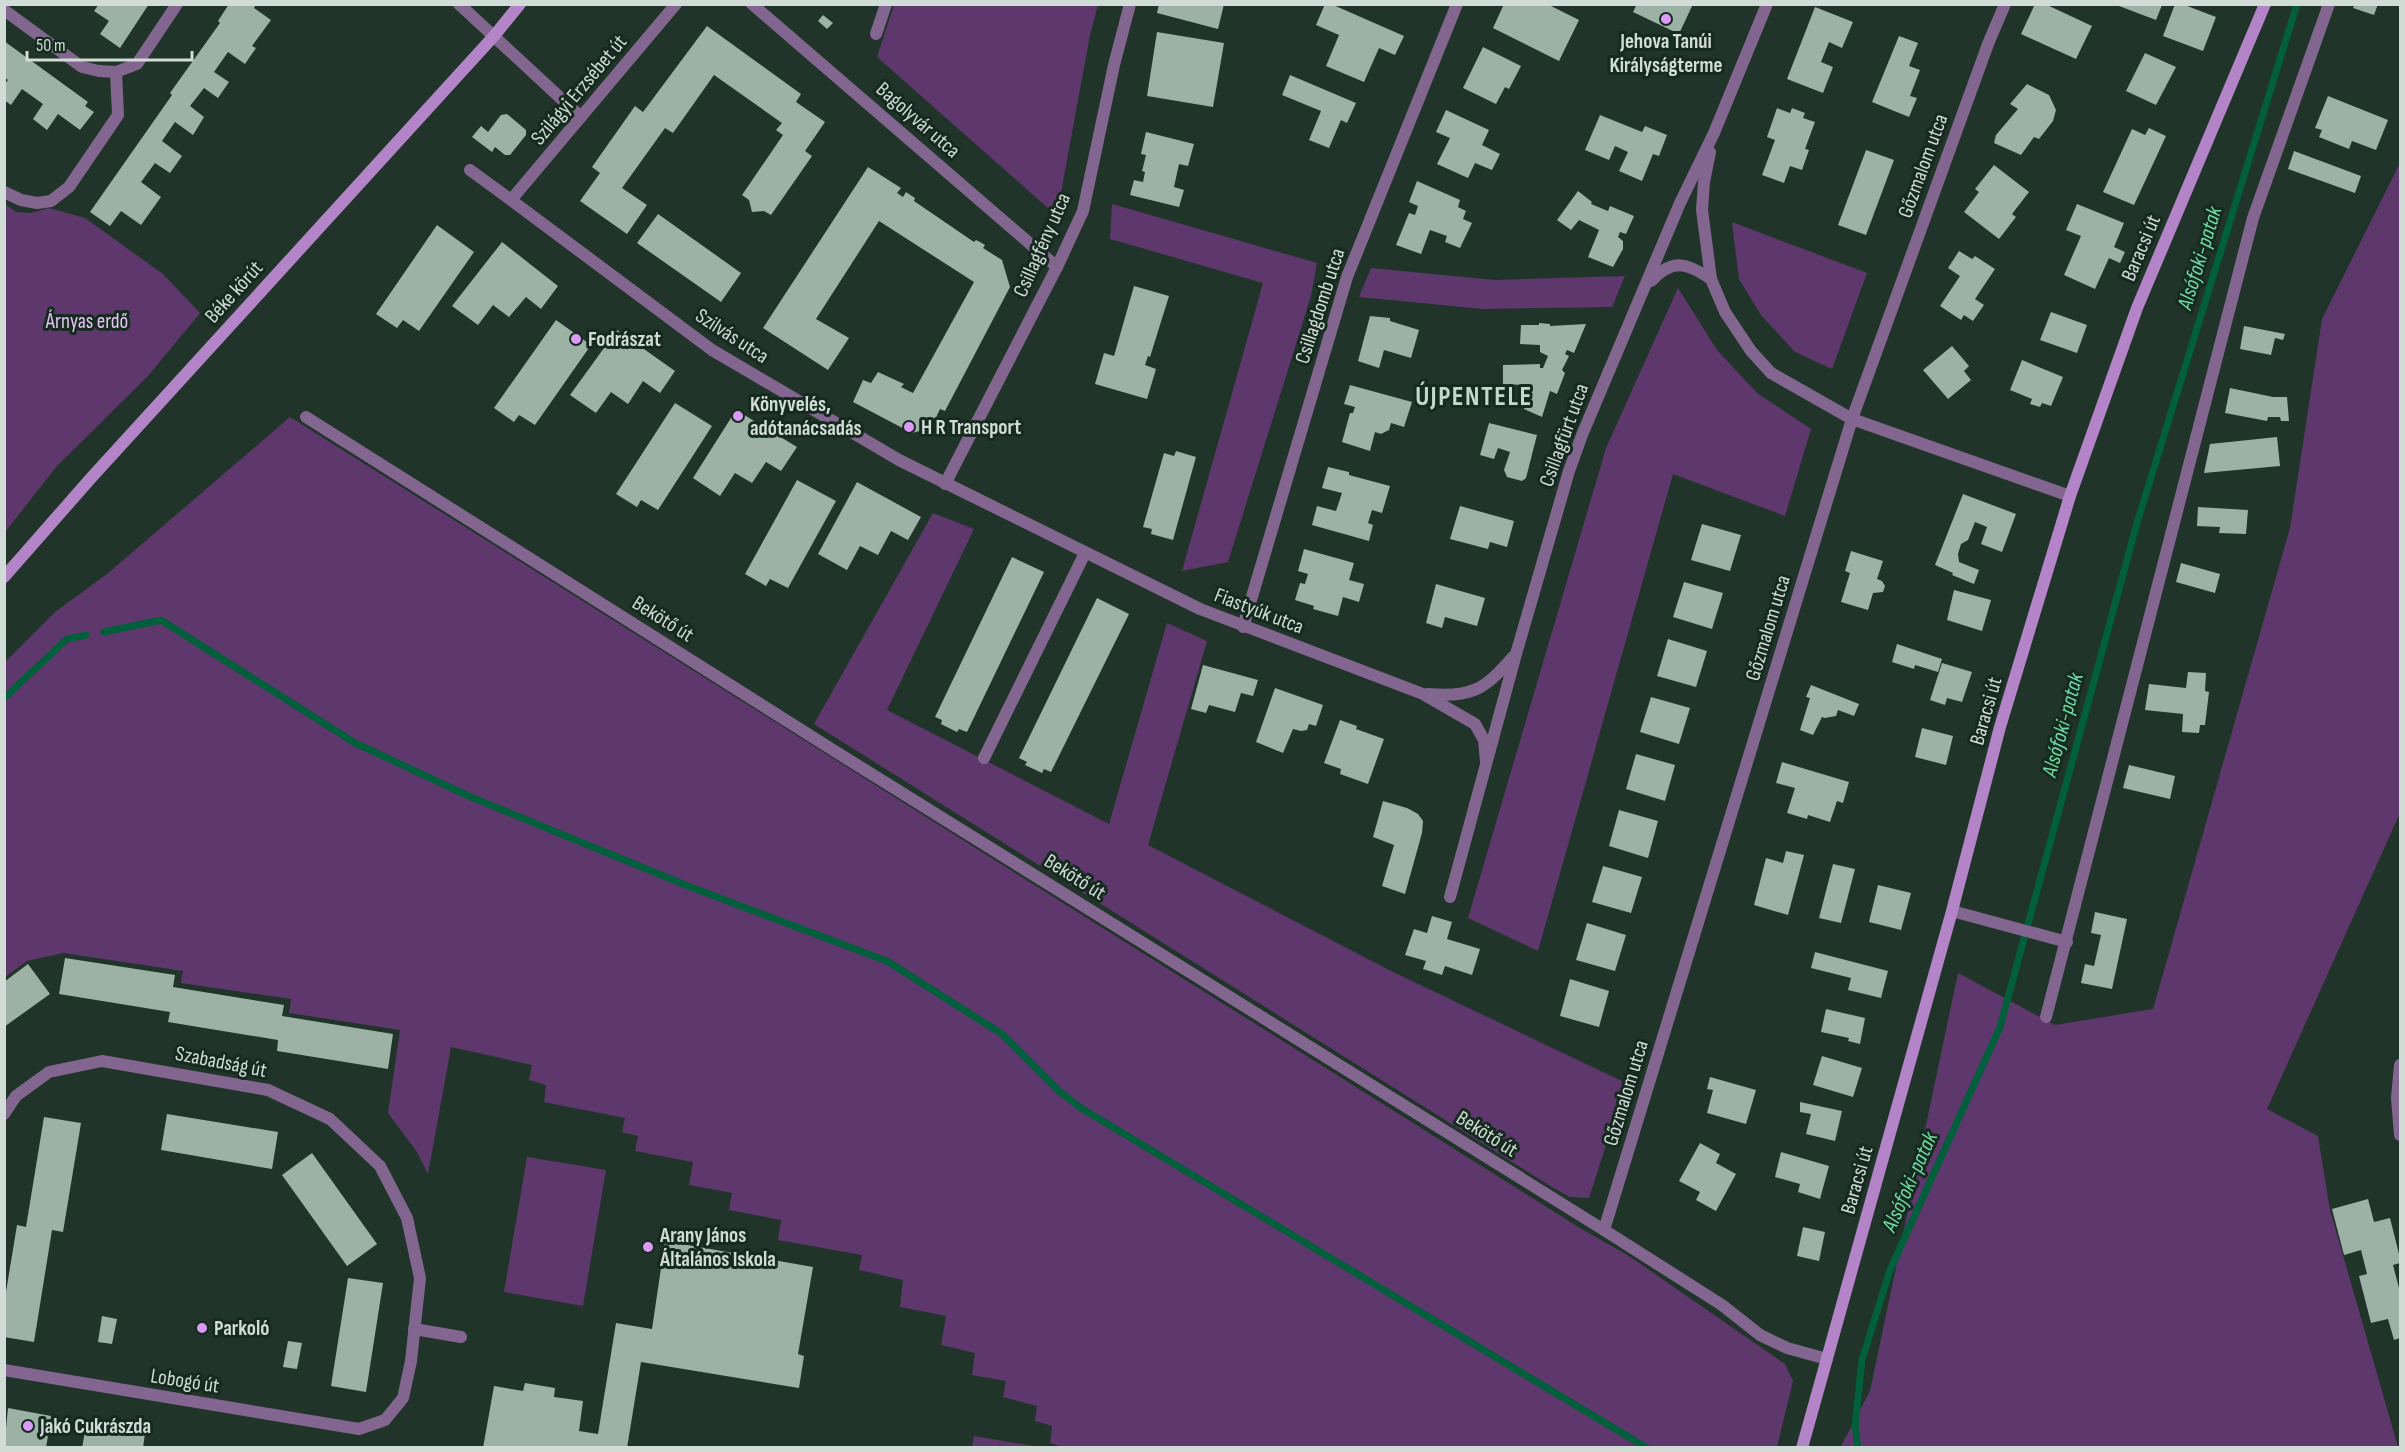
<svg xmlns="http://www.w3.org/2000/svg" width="2405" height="1452" font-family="'Sofia Sans Condensed',sans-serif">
	<rect width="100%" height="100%" fill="#203429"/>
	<g fill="#5e386d">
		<polygon points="894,5 1098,5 1090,35 1060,198 1049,209 877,57"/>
		<polygon points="2400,163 2400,813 2267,1109 2318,1136 2330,1210 2398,1447 1840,1448 1870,1391 1958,973 2055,1025 2153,1009 2290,528 2322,319"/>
		<polygon points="5,204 16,212 31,213 49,208 85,218 163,274 200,313 148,376 57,466 5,532"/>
		<polygon points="1112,204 1317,263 1311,296 1228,562 1182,571 1263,283 1110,239"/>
		<polygon points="1732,222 1867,273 1832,369 1795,352 1761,315 1739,279"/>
		<polygon points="1371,268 1495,280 1625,276 1612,307 1483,309 1359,297"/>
		<polygon points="1678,288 1717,350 1757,393 1811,429 1785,516 1673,474 1538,951 1468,918 1606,448"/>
		<polygon points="290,417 1580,1228 1629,1256 1785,1364 1793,1381 1777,1447 1067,1448 1050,1443 1052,1426 1035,1421 1037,1406 1003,1397 1006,1381 972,1375 975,1353 941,1345 946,1316 900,1307 903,1280 859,1270 862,1255 778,1240 781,1220 729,1210 732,1193 689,1185 693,1162 635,1151 638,1136 622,1132 625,1118 544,1102 546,1085 529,1080 532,1065 451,1047 428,1174 417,1152 388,1113 400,1030 289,1013 291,999 181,983 183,971 63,953 27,961 5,977 5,662 55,612 107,574"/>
		<polygon points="933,513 974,529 887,710 1109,824 1167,623 1207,641 1148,845 1391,971 1626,1083 1589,1198 1570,1197 1552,1187 814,724"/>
		<polygon points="527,1157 606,1170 583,1306 504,1292"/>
		<polygon points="974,1436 1039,1447 972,1447"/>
	</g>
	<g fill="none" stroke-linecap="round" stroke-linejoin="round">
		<g stroke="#015f3b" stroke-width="7">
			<polyline points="104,632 161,620 355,743 471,797 688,886 887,961 1002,1034 1059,1091 1081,1108 1647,1448"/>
			<polyline points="4,698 67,639 86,635"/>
			<polyline points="1858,1448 1855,1425 1862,1360 1890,1270 2000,1027 2137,523 2297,4"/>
		</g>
	</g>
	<g fill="#9bb2a4">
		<polygon points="99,4 149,4 120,48 100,34 109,21 94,11"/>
		<polygon points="229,4 256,4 254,8 271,20 252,46 256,48 245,64 228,52 214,72 229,82 218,98 204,88 190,106 204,117 193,135 175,122 162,141 182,156 170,173 155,163 141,182 161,197 141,225 121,211 110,226 90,212 172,95 170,93 220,23 218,21"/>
		<polygon points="1159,4 1224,4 1218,29 1157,13"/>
		<polygon points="1325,4 1331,4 1404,36 1395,55 1379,48 1364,82 1326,66 1339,35 1316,25"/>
		<polygon points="1504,4 1547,4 1579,20 1559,61 1493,28"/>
		<polygon points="1637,4 1693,4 1679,34 1633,12"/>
		<polygon points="2035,4 2045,4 2092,26 2076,59 2021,34"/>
		<polygon points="2175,4 2182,4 2216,17 2203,51 2163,36"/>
		<polygon points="2355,4 2378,4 2374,15 2353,8"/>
		<polygon points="2120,5 2162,5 2156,20 2119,6"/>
		<polygon points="1815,7 1853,22 1842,48 1829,42 1821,62 1833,67 1823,93 1787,79"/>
		<polygon points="823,15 833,23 827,29 818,21"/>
		<polygon points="707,26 801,94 796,102 825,122 805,151 812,156 771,215 764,211 752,212 749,200 742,195 783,135 776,130 782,123 714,75 673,133 665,128 622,188 647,205 627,234 580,201 600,173 592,167 635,106 643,112"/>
		<polygon points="1157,32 1224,43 1213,107 1147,96"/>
		<polygon points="1899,36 1918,43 1909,66 1920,70 1910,96 1917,98 1909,117 1872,102"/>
		<polygon points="4,41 88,102 85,106 94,112 80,130 58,114 47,130 33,119 43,104 22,89 11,105 4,100 4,85 8,80 4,77"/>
		<polygon points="1483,47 1521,66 1509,89 1505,87 1496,104 1463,88"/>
		<polygon points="2145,53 2176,67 2156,105 2126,91"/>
		<polygon points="1290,75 1356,103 1347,123 1341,120 1329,148 1309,140 1321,111 1282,95"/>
		<polygon points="2027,84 2049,95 2056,110 2053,121 2039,139 2034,137 2021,155 1994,143 1996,135 2018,109 2010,104"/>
		<polygon points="2328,96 2388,120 2376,150 2352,141 2349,149 2319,137 2322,130 2315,128"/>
		<polygon points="1777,108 1790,113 1792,108 1805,113 1803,118 1815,122 1805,149 1809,150 1802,170 1790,166 1784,183 1762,175 1775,140 1767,137"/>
		<polygon points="1446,110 1489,130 1482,145 1500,154 1492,170 1475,163 1468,178 1437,164 1450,138 1436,132"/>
		<polygon points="507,114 526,130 526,135 510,155 505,155 495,147 492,152 472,137 481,126 488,132 501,115"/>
		<polygon points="1600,115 1642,132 1645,126 1667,135 1659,156 1653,154 1642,181 1619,171 1628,152 1615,146 1609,160 1585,150"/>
		<polygon points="2149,128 2166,136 2134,205 2103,192 2132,129 2145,135"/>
		<polygon points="1146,132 1194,144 1188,166 1179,164 1174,187 1184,190 1179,207 1130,195 1134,180 1143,182 1145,172 1142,171 1146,155 1141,154"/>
		<polygon points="1866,150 1894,160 1866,235 1838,225"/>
		<polygon points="2294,151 2361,176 2355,193 2288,169"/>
		<polygon points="1994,165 2029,192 2012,214 2016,217 1999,239 1964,212 1979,192 1975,189"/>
		<polygon points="868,167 901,188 897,193 903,197 906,192 915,198 914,201 974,242 976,240 980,242 985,245 983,248 1002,260 1010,287 945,411 940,409 931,428 912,433 853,402 863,380 871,383 878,372 904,384 901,387 913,393 974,282 879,221 816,319 849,338 828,370 763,328"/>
		<polygon points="1417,181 1460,200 1458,207 1466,211 1463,219 1472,223 1460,248 1445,242 1447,236 1430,230 1421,254 1396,245 1409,213 1415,215 1418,206 1409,202"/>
		<polygon points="1578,191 1592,202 1591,204 1608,211 1610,206 1634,216 1626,234 1620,232 1618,237 1623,241 1623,249 1613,267 1588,257 1599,230 1579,220 1571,230 1557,220"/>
		<polygon points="2077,204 2124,223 2114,247 2125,252 2120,263 2109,258 2095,289 2064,275 2081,236 2066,230"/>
		<polygon points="658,214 741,273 721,302 637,243"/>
		<polygon points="437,225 474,252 419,331 403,320 397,328 376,314"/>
		<polygon points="502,242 558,286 541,309 526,297 509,317 493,305 478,325 452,306"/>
		<polygon points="1959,251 1972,259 1975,256 1995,269 1975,299 1984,305 1973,321 1964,315 1961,320 1940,306 1960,276 1948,268"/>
		<polygon points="1134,286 1169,296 1150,357 1148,356 1145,365 1156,369 1147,399 1095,384 1104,353 1114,356"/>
		<polygon points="2051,312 2087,325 2077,353 2040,340"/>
		<polygon points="1370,316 1390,318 1390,321 1419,330 1411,358 1384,350 1379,368 1358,361"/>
		<polygon points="556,320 591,345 535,425 519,415 514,422 494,408"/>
		<polygon points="1539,323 1550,324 1550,326 1586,324 1574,353 1567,350 1565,354 1569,356 1562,370 1565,373 1557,394 1550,391 1542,417 1524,409 1530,397 1523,394 1523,385 1503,384 1503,365 1540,364 1540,368 1543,368 1548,356 1540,352 1540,345 1520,344 1521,325 1539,325"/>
		<polygon points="2244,326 2285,334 2283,340 2275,338 2271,355 2240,349"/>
		<polygon points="617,330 675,371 660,393 643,381 628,404 611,392 596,413 570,395"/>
		<polygon points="1952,346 1969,366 1964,371 1971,380 1948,399 1923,370"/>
		<polygon points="2022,360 2063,377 2051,406 2042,403 2040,407 2030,404 2032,399 2010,390"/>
		<polygon points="1350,385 1412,402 1404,427 1391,423 1389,430 1381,434 1375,432 1370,451 1342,442 1350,413 1353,413 1355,407 1344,404"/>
		<polygon points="2230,388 2273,397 2287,397 2289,421 2281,421 2280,417 2268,417 2267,421 2225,413"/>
		<polygon points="675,403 712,426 658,510 641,500 637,507 616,494"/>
		<polygon points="736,410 797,447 781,471 766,462 752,483 735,473 720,496 693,478"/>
		<polygon points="1489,423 1537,435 1526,478 1522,481 1507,477 1504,470 1510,452 1498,448 1494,459 1480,455"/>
		<polygon points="2277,437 2280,466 2204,473 2210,444"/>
		<polygon points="1176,451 1196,457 1173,540 1151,534 1152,529 1143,527 1164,453 1174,456"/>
		<polygon points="1328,467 1349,472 1349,475 1390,486 1382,513 1372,510 1368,523 1373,525 1369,541 1312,525 1317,506 1336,511 1342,493 1322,488"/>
		<polygon points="797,480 836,501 788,588 770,579 766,586 745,574"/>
		<polygon points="857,482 921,517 908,540 891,531 878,555 860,546 847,570 818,554"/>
		<polygon points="1963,494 2016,514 2002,552 1981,544 1987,527 1975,522 1968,540 1961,544 1958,554 1959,562 1979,570 1974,584 1952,575 1953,573 1935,565"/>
		<polygon points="1460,506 1514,521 1507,547 1490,542 1488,549 1450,539"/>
		<polygon points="2198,507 2248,510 2246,534 2219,533 2220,527 2197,526"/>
		<polygon points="1702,524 1741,535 1730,571 1691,560"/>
		<polygon points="1304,549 1354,563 1349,580 1364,584 1359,602 1343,597 1338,616 1313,609 1314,606 1295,600 1300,583 1305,584 1308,574 1298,571"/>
		<polygon points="1851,551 1883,561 1877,579 1882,581 1885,586 1883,592 1873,593 1868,610 1841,602 1850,573 1845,571"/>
		<polygon points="1012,557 1044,572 967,732 959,729 957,732 941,724 942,720 935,717"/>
		<polygon points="2181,563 2220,574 2215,593 2176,582"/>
		<polygon points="1684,582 1723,593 1712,629 1673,617"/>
		<polygon points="1436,584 1485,598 1477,626 1445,617 1442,628 1426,623"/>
		<polygon points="1954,590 1991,600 1982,631 1947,620"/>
		<polygon points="1097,598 1129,614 1051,772 1044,769 1042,773 1025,765 1027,762 1019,758"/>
		<polygon points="1668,639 1707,651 1696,687 1657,676"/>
		<polygon points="1897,644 1942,659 1938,672 1915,665 1914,669 1892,662"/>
		<polygon points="1942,663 1972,672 1962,702 1947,698 1945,705 1930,700"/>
		<polygon points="1203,665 1258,680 1253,696 1241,693 1235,712 1209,705 1206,713 1191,709"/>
		<polygon points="2188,672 2206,673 2205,691 2209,692 2205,725 2200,725 2199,733 2182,732 2183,714 2145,710 2149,684 2186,688"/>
		<polygon points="1811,685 1859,704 1854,716 1838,710 1836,716 1825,718 1822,717 1813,735 1800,730 1810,698 1806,697"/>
		<polygon points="1275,688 1323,705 1316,726 1309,724 1307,730 1301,731 1293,729 1283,753 1256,742"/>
		<polygon points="1651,697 1690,708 1679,744 1640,732"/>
		<polygon points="1340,720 1357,726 1356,729 1384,739 1368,784 1340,774 1341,769 1324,763"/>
		<polygon points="1922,728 1953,736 1946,765 1915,757"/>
		<polygon points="1636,754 1675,765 1665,801 1626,789"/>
		<polygon points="1782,762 1849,782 1843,803 1837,801 1830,822 1808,815 1807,819 1787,813 1795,788 1776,783"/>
		<polygon points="2129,765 2175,776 2170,799 2123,788"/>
		<polygon points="1383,801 1407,808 1418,814 1423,821 1422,833 1405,894 1382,886 1394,845 1373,837"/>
		<polygon points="1619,810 1658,821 1648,858 1609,846"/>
		<polygon points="1786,851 1804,855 1788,915 1754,905 1766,858 1783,863"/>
		<polygon points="1833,864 1855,869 1841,923 1819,918"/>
		<polygon points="1603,866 1642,877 1631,913 1592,902"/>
		<polygon points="1878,885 1911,893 1901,930 1869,922"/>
		<polygon points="2095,912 2127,919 2112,989 2081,983 2085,964 2094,966 2101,935 2091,933"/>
		<polygon points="1432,916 1452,922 1447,939 1480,949 1472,975 1445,966 1442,975 1423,969 1426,961 1405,955 1414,929 1427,933"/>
		<polygon points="1587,923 1626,935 1615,971 1576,960"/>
		<polygon points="1815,952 1888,971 1881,998 1848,990 1851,978 1811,968"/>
		<polygon points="65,958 175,975 173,987 284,1005 282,1016 393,1034 388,1069 277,1051 278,1040 168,1022 170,1012 59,994"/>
		<polygon points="28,964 50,994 4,1027 4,982"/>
		<polygon points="1570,979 1609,991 1599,1027 1560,1016"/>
		<polygon points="1826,1009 1865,1018 1860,1044 1848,1041 1849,1038 1821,1032"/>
		<polygon points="1822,1056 1862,1068 1853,1097 1813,1085"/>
		<polygon points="1710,1077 1756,1090 1746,1124 1707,1113 1713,1090 1707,1089"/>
		<polygon points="1800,1102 1842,1111 1835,1141 1806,1134 1811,1114 1800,1112"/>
		<polygon points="167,1114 278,1132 272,1169 161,1150"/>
		<polygon points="44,1117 81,1123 63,1232 52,1230 34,1342 4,1337 4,1304 17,1225 26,1227"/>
		<polygon points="1700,1143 1720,1154 1716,1163 1736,1174 1716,1211 1696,1200 1700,1192 1679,1181"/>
		<polygon points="1781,1152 1829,1166 1820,1199 1798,1192 1800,1184 1775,1177"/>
		<polygon points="312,1153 377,1244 347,1266 282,1175"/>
		<polygon points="2368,1199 2374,1222 2390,1218 2400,1258 2400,1263 2393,1265 2400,1292 2400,1338 2394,1340 2388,1319 2371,1323 2359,1276 2367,1274 2361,1250 2344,1255 2332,1209"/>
		<polygon points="1803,1227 1825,1232 1819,1261 1797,1256"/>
		<polygon points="665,1241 813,1267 798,1354 804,1356 799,1388 641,1362 627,1448 483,1448 494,1386 523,1391 525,1383 555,1388 554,1397 583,1401 579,1431 598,1434 616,1323 652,1329"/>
		<polygon points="348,1278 383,1283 366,1392 331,1386"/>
		<polygon points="102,1316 117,1319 112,1344 98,1342"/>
		<polygon points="288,1341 302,1343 297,1369 283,1367"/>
		<polygon points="8,1408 51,1416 46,1448 4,1448"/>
		<polygon points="106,1420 146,1426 143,1448 82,1448 87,1421 105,1424"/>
	</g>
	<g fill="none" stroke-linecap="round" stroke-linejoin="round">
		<g stroke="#836690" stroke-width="12">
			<polyline points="876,34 886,4"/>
			<polyline points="470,170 511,200"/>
			<polyline points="4,192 21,200 37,203 51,201 69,187 118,115 116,72"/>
			<polyline points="306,417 833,750 1604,1230 1722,1305 1760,1335 1787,1348 1827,1359"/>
			<polyline points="1952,911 2067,942"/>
			<polyline points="414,1329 461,1337"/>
		</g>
		<g stroke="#836690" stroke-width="12">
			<polyline points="459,4 581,117"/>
			<polyline points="676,4 511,200 712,350 899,460 1200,609 1423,694 1475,724 1484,740 1486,762"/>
			<polyline points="752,4 1057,267"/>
			<polyline points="4,10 82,67 99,71 116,72 137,64 177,4"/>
			<polyline points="1710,152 1704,182 1702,210 1711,279 1725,312 1751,351 1771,373 1852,419 2070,496"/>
			<path d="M1651,281C1673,258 1687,263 1711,279"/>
			<polyline points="945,484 1057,267 1083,211 1114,65 1130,4"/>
			<polyline points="1243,627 1347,277 1457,4"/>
			<path d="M1428,694C1472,698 1485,689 1513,657"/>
			<polyline points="984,758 1085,553"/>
			<polyline points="1450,897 1516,654 1569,471 1582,435 1680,203 1714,133 1767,4"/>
			<polyline points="2046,1017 2253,218 2329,4"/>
			<polyline points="2400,1065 2397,1098 2400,1135"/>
			<polyline points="4,1114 16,1096 49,1072 102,1061 268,1090 330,1119 380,1166 407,1218 420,1278 411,1361 403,1398 385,1420 359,1429 4,1370"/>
			<polyline points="1604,1230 1852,419 1988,44 2005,4"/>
		</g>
		<g stroke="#b384c7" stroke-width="12">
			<polyline points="4,577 91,478 494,36 520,4"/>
			<polyline points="1802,1448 1952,911 2000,727 2070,496 2137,308 2265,4"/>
		</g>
	</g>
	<g fill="#da9af6" stroke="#162a1f" stroke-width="2">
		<circle cx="1666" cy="19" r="6"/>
		<circle cx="576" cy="339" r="6"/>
		<circle cx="738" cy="416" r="6"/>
		<circle cx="909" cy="427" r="6"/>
		<circle cx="648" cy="1247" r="6"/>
		<circle cx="202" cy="1328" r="6"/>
		<circle cx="28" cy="1426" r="6"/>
	</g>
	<g text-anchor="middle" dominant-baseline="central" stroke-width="6" stroke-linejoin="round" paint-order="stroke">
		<g font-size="21" font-weight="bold" fill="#d0dcd5" stroke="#162a1f" text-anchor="start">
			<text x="1666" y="41" text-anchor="middle">Jehova Tanúi<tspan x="1666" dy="24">Királyságterme</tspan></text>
			<text x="588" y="339">Fodrászat</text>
			<text x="750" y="404">Könyvelés,<tspan x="750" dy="24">adótanácsadás</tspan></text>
			<text x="921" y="427">H R Transport</text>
			<text x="660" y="1235">Arany János<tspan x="660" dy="24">Általános Iskola</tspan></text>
			<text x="214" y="1328">Parkoló</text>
			<text x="40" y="1426">Jakó Cukrászda</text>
		</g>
		<g font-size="21" fill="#d0dcd5" stroke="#162a1f">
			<text transform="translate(579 90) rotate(-50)">Szilágyi Erzsébet út</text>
			<text transform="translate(918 120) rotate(41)">Bagolyvár utca</text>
			<text transform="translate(1923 166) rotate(-70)">Gőzmalom utca</text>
			<text transform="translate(1042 245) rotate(-66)">Csillagfény utca</text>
			<text transform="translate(2141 248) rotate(-67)">Baracsi út</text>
			<text transform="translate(234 292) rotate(-48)">Béke körút</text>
			<text transform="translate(1320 306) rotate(-72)">Csillagdomb utca</text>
			<text transform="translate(732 336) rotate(33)">Szilvás utca</text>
			<text transform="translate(1564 435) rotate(-70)">Csillagfürt utca</text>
			<text transform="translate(1259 611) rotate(21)">Fiastyúk utca</text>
			<text transform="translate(663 619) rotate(32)">Bekötő út</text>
			<text transform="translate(1768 628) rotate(-73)">Gőzmalom utca</text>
			<text transform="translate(1986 711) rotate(-74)">Baracsi út</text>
			<text transform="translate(1075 877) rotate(32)">Bekötő út</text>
			<text transform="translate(221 1062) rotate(11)">Szabadság út</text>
			<text transform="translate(1626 1093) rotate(-73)">Gőzmalom utca</text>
			<text transform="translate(1487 1134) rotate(32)">Bekötő út</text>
			<text transform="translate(1857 1180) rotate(-74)">Baracsi út</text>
			<text transform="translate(185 1381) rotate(9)">Lobogó út</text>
		</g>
		<g font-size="21" fill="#e5c3f5" stroke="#162a1f">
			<text x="87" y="321">Árnyas erdő</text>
		</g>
		<g font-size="22" font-style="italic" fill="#70dba4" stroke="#162a1f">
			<text transform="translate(2200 258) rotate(-73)">Alsófoki-patak</text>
			<text transform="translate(2063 725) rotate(-75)">Alsófoki-patak</text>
			<text transform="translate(1910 1182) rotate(-66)">Alsófoki-patak</text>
		</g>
		<g font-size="27" font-weight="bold" letter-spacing="1.5" fill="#c1d9cb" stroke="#162a1f">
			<text x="1474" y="397">ÚJPENTELE</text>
		</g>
	</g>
	<rect width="2405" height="1452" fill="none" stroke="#d0dcd5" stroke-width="12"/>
	<path d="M27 51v9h165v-9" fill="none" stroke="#d0dcd5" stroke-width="3"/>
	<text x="36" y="51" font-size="18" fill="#d0dcd5" stroke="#162a1f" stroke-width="4.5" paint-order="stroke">50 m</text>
</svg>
